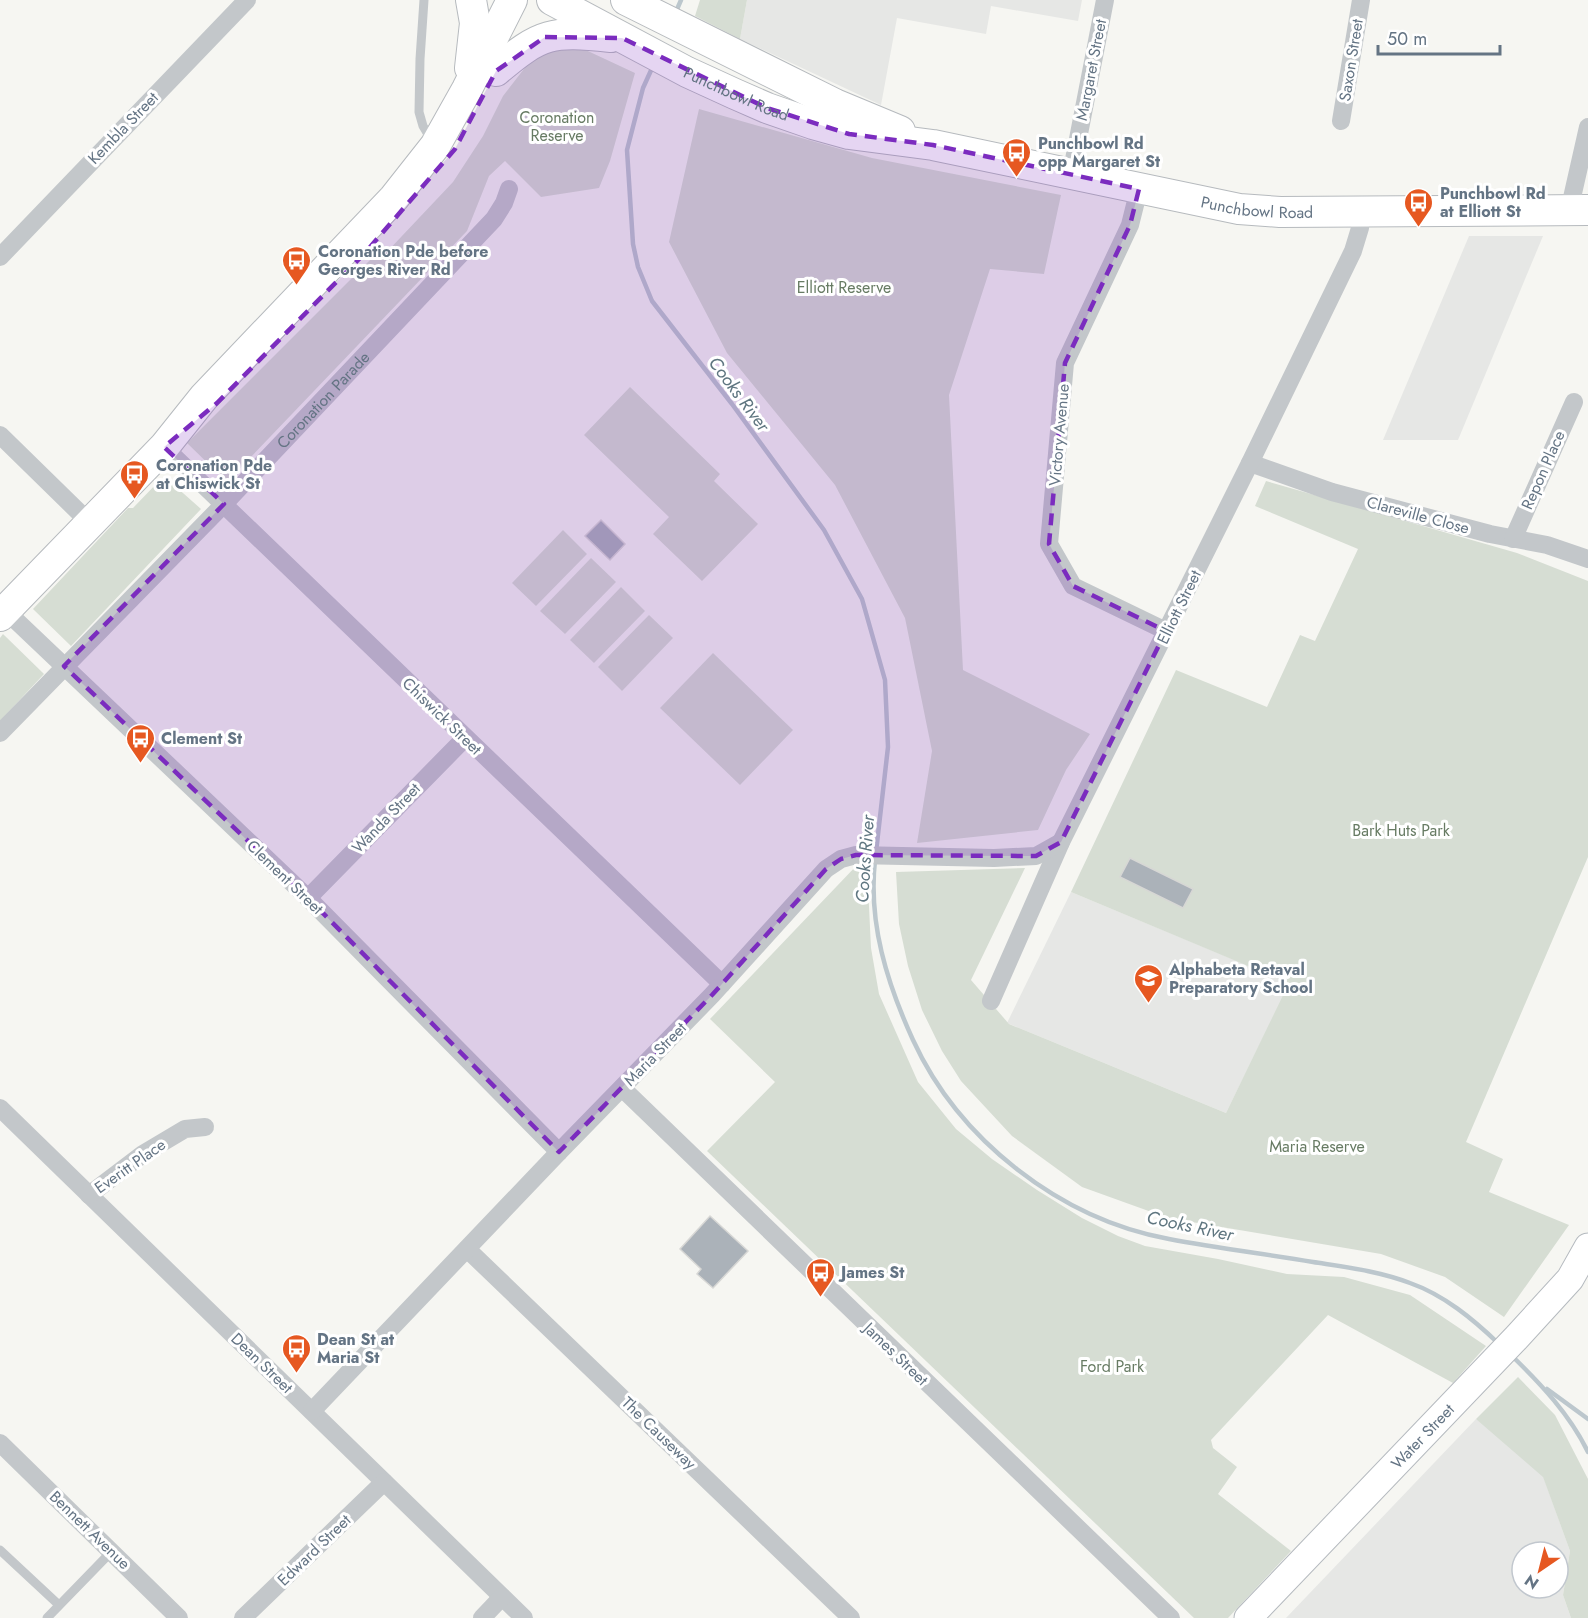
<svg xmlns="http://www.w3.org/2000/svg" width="1588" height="1618" font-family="Jost,sans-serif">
	<rect width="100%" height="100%" fill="#f6f6f2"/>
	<g fill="#e6e7e5" fill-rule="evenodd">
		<polygon points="747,0 1082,0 1078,21 991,6 986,34 897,18 881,105 740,39"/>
		<polygon points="1469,236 1543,236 1458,440 1383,440"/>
		<polygon points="1071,892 1290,983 1226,1113 1007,1023"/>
		<path d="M1476,1419L1495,1430L1543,1476L1570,1551L1563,1595L1571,1618H1286ZM1522,1552H1558V1588H1522Z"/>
	</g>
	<g fill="#d6ddd3">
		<polygon points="700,0 747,0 740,39 695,16"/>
		<polygon points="575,45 635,73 610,161 599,188 541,197 505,161 489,176 467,231 227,482 187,443 377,253 384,255 453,182 483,136 503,96 534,56"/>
		<polygon points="699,109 872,158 1061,195 1044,274 990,269 949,395 963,670 1090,734 1066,770 1038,830 917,843 932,751 905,618 835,485 727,353 669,242"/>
		<polygon points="630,387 720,474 714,481 758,524 702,581 653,534 669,517 584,435"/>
		<polygon points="166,478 201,509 71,646 33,609 128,508 133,508 160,480"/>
		<polygon points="1266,481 1517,553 1588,581 1588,857 1466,1142 1503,1159 1489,1192 1569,1225 1504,1317 1445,1277 1381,1254 1168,1218 1082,1187 1012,1136 961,1081 942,1051 922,1010 908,966 899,924 896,872 1025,868 971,980 1009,1024 1226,1113 1289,983 1071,892 1176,670 1267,707 1300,635 1315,641 1358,549 1255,506"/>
		<polygon points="563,530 587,554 536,606 512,583"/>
		<polygon points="591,558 616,582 565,634 540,611"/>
		<polygon points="621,587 645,611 594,663 570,640"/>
		<polygon points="649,615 673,638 622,691 598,667"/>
		<polygon points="3,634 44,674 0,721 0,638"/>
		<polygon points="713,653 793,730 740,785 660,708"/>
		<polygon points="858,864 867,865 871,948 879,994 918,1082 956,1129 992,1159 1037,1190 1082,1218 1118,1236 1145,1246 1218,1259 1287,1274 1344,1277 1410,1295 1486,1346 1453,1383 1328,1315 1211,1440 1213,1448 1237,1467 1218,1494 1291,1551 1228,1618 1194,1618 707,1151 775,1082 710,1019"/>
		<polygon points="1518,1377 1555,1415 1588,1479 1588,1618 1571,1618 1563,1595 1570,1551 1543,1477 1476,1419"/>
	</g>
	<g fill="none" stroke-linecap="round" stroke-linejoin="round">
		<g stroke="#bcc7cd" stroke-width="4.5">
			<polyline points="675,14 681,0"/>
			<polyline points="653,66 643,88 627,150 633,244 638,267 652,301 732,404 824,530 862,599 885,680 888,747 876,852"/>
			<path d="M875,860C868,923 887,983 913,1040C959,1140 1060,1219 1169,1239C1217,1248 1265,1254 1313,1262C1345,1267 1379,1271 1410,1283C1444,1295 1473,1319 1499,1344"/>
			<path d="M1512,1356C1541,1384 1570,1415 1588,1452"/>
			<polyline points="1547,1389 1588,1419"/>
		</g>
	</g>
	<g fill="#abb2b9" stroke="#d7d7d5" stroke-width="1.5">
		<polygon points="601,520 625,544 610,560 585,536"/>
		<polygon points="1130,858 1193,889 1183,908 1120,877"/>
		<polygon points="710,1216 748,1251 713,1288 697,1274 701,1269 680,1249"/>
	</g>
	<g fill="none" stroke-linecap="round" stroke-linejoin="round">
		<defs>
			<g id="secondary">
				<path id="s2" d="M1248,1618L1517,1337L1570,1279L1588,1247"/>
			</g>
			<g id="primary">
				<path id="s3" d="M552,0L687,72L735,94L767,108L813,124L849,134L933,145L1239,209L1280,212L1588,210"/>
				<polyline points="626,0 835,104 900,131"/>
				<polyline points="470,68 475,23 471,0"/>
				<path d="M496,71C542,32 551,31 611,37"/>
				<polyline points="0,616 164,447 204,397 394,198 435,146 467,89 512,0"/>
			</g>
		</defs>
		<use href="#secondary" stroke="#b5babf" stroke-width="29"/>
		<use href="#primary" stroke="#b6babe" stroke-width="32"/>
		<g stroke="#c3c7ca" stroke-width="9">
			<polyline points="424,0 420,59 419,112 423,126 432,141"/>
			<polyline points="0,1550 59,1605"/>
			<polyline points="47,1618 112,1551"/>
		</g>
		<g stroke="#c3c7ca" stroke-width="18">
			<polyline points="1341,121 1361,0"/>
			<polyline points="1071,175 1105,0"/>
			<polyline points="1139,189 1130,225 1065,363 1049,544 1073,586 1166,631"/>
			<polyline points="1569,211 1588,127"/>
			<polyline points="0,257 247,0"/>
			<polyline points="0,435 90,523"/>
			<polyline points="164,447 722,984"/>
			<polyline points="1250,463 1332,492 1490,534 1547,545 1588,559"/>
			<polyline points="1513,539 1574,402"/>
			<polyline points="5,610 308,898 559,1152"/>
			<path id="s1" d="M0,733L224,504L494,219L504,203L509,189"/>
			<polyline points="308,898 465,738"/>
			<polyline points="991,1001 1061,842 1250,463 1353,251 1360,228 1361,212"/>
			<path d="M622,1088C805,1264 988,1442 1171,1618"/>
			<polyline points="0,1108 524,1618"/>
			<polyline points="89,1195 143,1154 185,1129 205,1127"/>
			<polyline points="467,1249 851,1618"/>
			<polyline points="312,1411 559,1152 712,995 826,869 841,859 856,855 994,858 1036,856 1061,842"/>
			<polyline points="0,1443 179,1618"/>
			<polyline points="243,1618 384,1482"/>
			<polyline points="482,1618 502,1597"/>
		</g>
		<use href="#secondary" stroke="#fff" stroke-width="27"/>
		<use href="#primary" stroke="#fff" stroke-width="30"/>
	</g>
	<path fill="#7b2cbf" fill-opacity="0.2" stroke="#7b2cbf" stroke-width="4.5" stroke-dasharray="12 8" stroke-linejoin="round" d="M545,37L622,38L767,108L849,134L933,145L1139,189L1130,225L1065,363L1049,544L1073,586L1166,631L1061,842L1036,856L856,855L841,859L826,869L712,995L559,1152L308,898L64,666L224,504L164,447L217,403L364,254L455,149L496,71Z"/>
	<defs>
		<symbol id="bus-pin" viewBox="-11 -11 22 30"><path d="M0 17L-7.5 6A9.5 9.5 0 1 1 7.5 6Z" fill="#e65821" stroke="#fff"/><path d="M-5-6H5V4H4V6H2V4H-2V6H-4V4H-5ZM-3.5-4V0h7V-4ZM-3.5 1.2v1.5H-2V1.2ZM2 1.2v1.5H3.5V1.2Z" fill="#fff"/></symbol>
		<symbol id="school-pin" viewBox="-11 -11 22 30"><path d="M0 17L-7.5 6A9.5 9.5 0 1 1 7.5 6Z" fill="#e65821" stroke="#fff"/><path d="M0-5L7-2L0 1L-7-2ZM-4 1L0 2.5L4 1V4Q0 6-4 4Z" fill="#fff"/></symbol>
	</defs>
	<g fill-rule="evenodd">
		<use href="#bus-pin" x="1000" y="136" width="33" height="45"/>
		<use href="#bus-pin" x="1402" y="186" width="33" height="45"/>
		<use href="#bus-pin" x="280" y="244" width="33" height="45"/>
		<use href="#bus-pin" x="118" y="458" width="33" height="45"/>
		<use href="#bus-pin" x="124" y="722" width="33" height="45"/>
		<use href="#school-pin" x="1132" y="962" width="33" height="45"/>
		<use href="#bus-pin" x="804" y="1256" width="33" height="45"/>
		<use href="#bus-pin" x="280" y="1332" width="33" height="45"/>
	</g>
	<g text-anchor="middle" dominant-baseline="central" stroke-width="6" stroke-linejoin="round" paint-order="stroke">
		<g font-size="16" fill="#647484" stroke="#fff">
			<text transform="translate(1351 60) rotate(-81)">Saxon Street</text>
			<text transform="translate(1091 70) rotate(-79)">Margaret Street</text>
			<text stroke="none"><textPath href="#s3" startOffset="207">Punchbowl Road</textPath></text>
			<text transform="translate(123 128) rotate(-46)">Kembla Street</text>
			<text stroke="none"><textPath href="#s3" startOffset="742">Punchbowl Road</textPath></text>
			<text stroke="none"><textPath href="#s1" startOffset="464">Coronation Parade</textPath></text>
			<text transform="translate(1059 435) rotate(-85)">Victory Avenue</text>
			<text transform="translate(1543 470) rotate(-66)">Repon Place</text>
			<text transform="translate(1418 515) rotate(15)">Clareville Close</text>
			<text transform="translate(1179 607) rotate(-64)">Elliott Street</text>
			<text transform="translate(442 716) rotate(44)">Chiswick Street</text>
			<text transform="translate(386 818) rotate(-46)">Wanda Street</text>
			<text transform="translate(285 877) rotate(44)">Clement Street</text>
			<text transform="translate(655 1054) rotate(-46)">Maria Street</text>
			<text transform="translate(130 1166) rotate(-35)">Everitt Place</text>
			<text transform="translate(896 1354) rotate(44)">James Street</text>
			<text transform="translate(262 1363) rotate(44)">Dean Street</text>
			<text transform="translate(659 1433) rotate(44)">The Causeway</text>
			<text stroke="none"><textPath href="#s2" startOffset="252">Water Street</textPath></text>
			<text transform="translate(90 1530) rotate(44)">Bennett Avenue</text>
			<text transform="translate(314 1550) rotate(-44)">Edward Street</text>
		</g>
		<g font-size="16" fill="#677b63" stroke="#fff">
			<text x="557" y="117">Coronation<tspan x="557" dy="18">Reserve</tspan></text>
			<text x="844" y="287">Elliott Reserve</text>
			<text x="1401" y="830">Bark Huts Park</text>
			<text x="1317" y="1146">Maria Reserve</text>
			<text x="1112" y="1366">Ford Park</text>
		</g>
		<g font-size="16" font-weight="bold" fill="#647484" stroke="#fff" text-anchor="start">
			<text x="1038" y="143">Punchbowl Rd<tspan x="1038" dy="18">opp Margaret St</tspan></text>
			<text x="1440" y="193">Punchbowl Rd<tspan x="1440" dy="18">at Elliott St</tspan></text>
			<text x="318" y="251">Coronation Pde before<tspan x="318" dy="18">Georges River Rd</tspan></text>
			<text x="156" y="465">Coronation Pde<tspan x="156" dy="18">at Chiswick St</tspan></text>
			<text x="161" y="738">Clement St</text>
			<text x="1169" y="969">Alphabeta Retaval<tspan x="1169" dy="18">Preparatory School</tspan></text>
			<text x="841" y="1272">James St</text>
			<text x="317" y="1339">Dean St at<tspan x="317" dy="18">Maria St</tspan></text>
		</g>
		<g font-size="18" font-style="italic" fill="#5f7680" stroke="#fff">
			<text transform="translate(739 394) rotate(53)">Cooks River</text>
			<text transform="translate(865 859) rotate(-86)">Cooks River</text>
			<text transform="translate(1190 1226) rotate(12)">Cooks River</text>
		</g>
	</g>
	<g transform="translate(1540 1570) rotate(215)"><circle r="28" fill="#ffffff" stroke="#c1c7ce" stroke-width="1.5"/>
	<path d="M0-4.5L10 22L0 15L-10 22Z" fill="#e65821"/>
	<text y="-9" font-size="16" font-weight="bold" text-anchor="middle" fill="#647484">N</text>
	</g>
	<path d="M1378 45v9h122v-9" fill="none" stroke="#647484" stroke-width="3"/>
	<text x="1387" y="45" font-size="18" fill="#647484" stroke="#ffffff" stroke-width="4.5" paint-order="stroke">50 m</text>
</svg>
